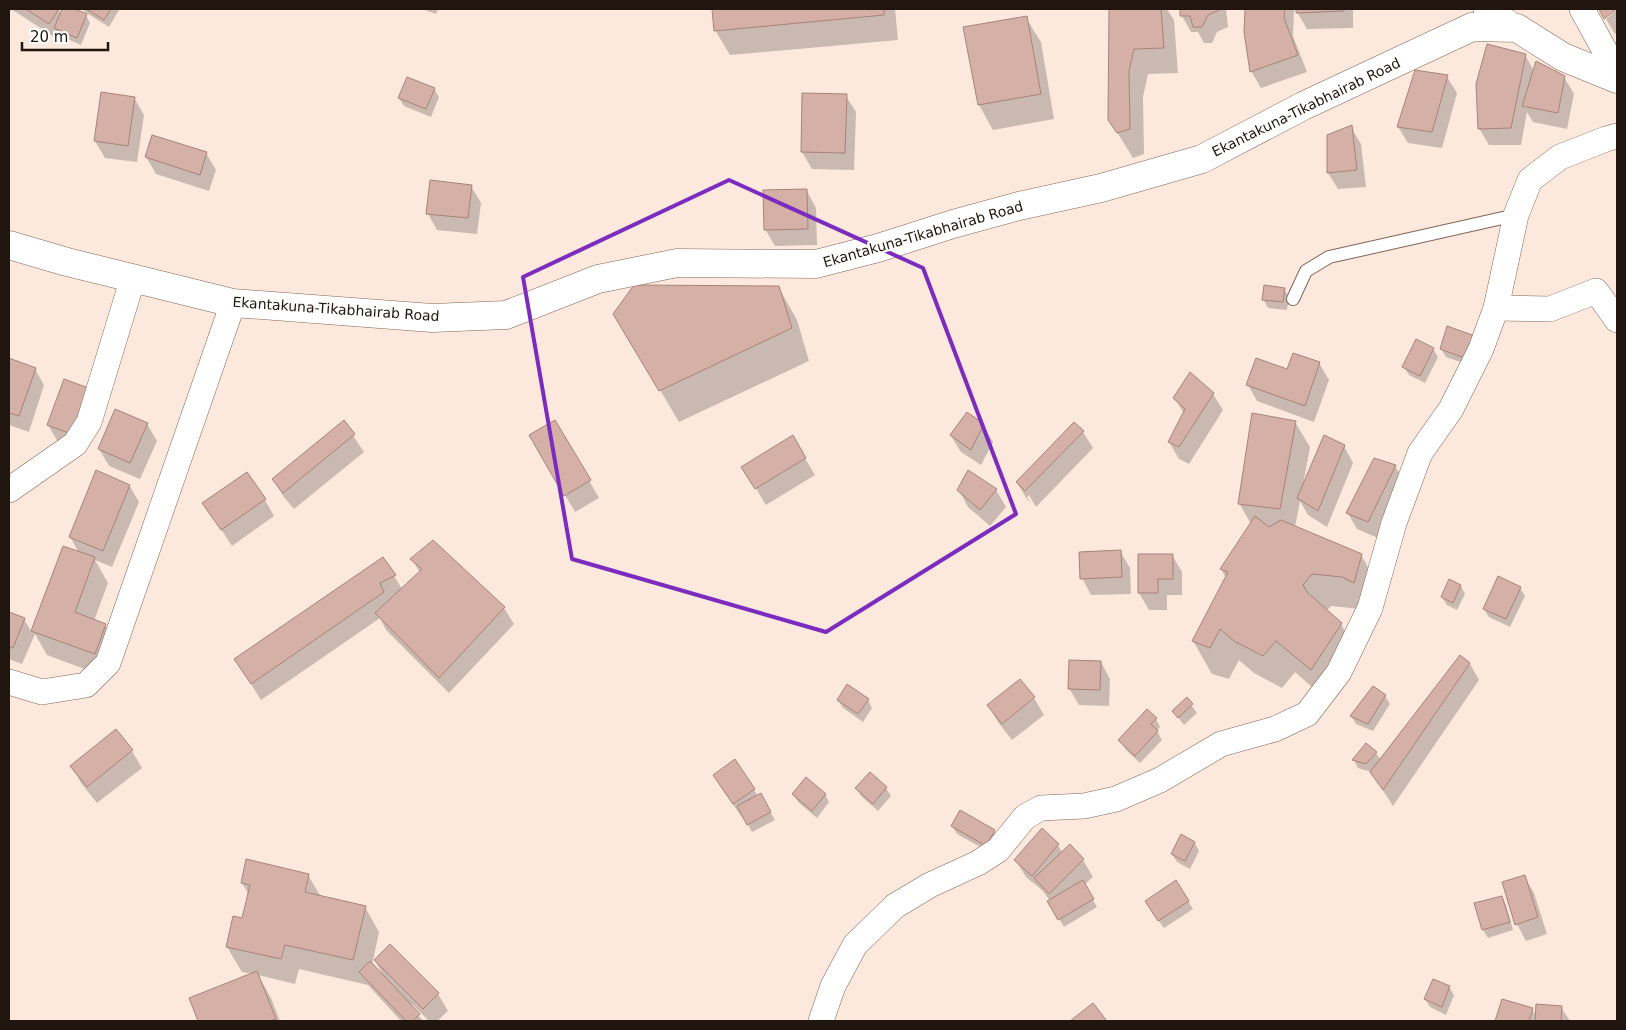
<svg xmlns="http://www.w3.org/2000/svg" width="1626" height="1030" font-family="'DejaVu Sans',sans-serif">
	<rect width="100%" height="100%" fill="#fde8dd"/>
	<g fill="#0003">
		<polygon points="11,9 58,9 61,14 64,9 72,9 86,15 90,23 81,45 61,36 59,40"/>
		<polygon points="83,9 118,9 119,10 109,27 85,12"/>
		<polygon points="422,9 438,9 436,14"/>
		<polygon points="713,9 895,9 898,40 730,55 715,30"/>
		<polygon points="1110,9 1167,9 1174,20 1178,73 1148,74 1143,97 1144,154 1133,158 1109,119"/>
		<polygon points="1181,9 1226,9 1228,27 1217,32 1212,43 1204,43 1198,32 1191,32 1182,16"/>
		<polygon points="1247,9 1294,9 1293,36 1307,72 1261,88 1251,71 1246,32"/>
		<polygon points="1297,9 1353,9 1353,28 1307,29 1297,12"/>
		<polygon points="1617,9 1617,32 1615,34 1606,19"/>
		<polygon points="1026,18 1041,42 1054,119 993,130 979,105 965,28"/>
		<polygon points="1525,55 1534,71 1564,77 1574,94 1567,129 1533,122 1527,112 1521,145 1489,145 1479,128"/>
		<polygon points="1447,77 1457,93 1442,148 1408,143 1398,127"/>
		<polygon points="434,89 439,97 431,117 404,106 399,98"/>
		<polygon points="803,95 846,96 856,112 854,170 812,169 802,152"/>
		<polygon points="134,98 144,115 137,162 105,158 95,141"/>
		<polygon points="1351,127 1361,144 1366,187 1338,189 1328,173"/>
		<polygon points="206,153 216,170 209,191 156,174 146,157"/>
		<polygon points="471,186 481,203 477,234 437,230 428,214"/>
		<polygon points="807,191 816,208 817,245 775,246 765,229"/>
		<polygon points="779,288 797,320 809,361 679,422 634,346"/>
		<polygon points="1284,289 1289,297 1287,310 1268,308 1263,299"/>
		<polygon points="1448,328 1472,366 1446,357 1441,349"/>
		<polygon points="1433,349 1438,357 1425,383 1409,375 1404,367"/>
		<polygon points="9,360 35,369 44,385 29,432 9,425"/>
		<polygon points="1319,363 1329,380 1314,422 1257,401 1248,385"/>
		<polygon points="1213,394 1223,410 1189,464 1179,459 1169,442 1184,414 1175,398"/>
		<polygon points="100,407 58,442 48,425"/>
		<polygon points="555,421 599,498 575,512 530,435"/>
		<polygon points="344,422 364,452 294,509 283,496 273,479"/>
		<polygon points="1295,422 1310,447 1303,485 1344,446 1353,463 1327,527 1308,515 1300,501 1295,527 1361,555 1380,588 1361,609 1331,606 1326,611 1341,624 1359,657 1329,702 1295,672 1282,688 1254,673 1239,660 1229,679 1212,674 1193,641 1226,578 1221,569 1251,524 1239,503"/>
		<polygon points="147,424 157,441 140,479 109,466 99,449"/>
		<polygon points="983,425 993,442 981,465 961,452 951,436"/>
		<polygon points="1083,432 1093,448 1036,507 1029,495 1027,497 1031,503 1027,499 1017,483"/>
		<polygon points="792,437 815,475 766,505 743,467"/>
		<polygon points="1395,466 1405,483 1378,538 1357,529 1347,512"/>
		<polygon points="968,472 996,490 1006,507 990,526 968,507 959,490"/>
		<polygon points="129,485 139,502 112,567 95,560 108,583 94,621 105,625 120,650 109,678 47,655 35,634 22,664 9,659 9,613 24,619 32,633 64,547 79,553 70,537"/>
		<polygon points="265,500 274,516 232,546 204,503"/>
		<polygon points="1120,551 1130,568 1131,594 1091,595 1082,578"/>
		<polygon points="1172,555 1182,572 1182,595 1167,595 1167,610 1149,610 1139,593"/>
		<polygon points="383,558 402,589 420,573 412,559 504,608 514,624 449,693 386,630 380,618 261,700 235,659"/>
		<polygon points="1460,585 1465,594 1457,610 1447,605 1442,597"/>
		<polygon points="1520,588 1525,596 1510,627 1489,617 1484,609"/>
		<polygon points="1101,662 1110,679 1109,706 1079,705 1069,688"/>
		<polygon points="1470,664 1479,680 1393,806 1371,772 1358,768 1354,760 1376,753 1381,760"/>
		<polygon points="1020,681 1034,698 1044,715 1012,740 998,722 988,705"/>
		<polygon points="1373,687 1385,696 1390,704 1373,731 1356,724 1351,716"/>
		<polygon points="1187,699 1197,713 1184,725 1174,712"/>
		<polygon points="838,700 868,700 872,708 863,722 843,708"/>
		<polygon points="1156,719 1160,727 1157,731 1162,740 1140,763 1125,749 1120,741"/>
		<polygon points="116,731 132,751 142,768 97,803 81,783 72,766"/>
		<polygon points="735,761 758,796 760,795 775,820 752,832 745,819 744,820 724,792 714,776"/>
		<polygon points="870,773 886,788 891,796 878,811 861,796 857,788"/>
		<polygon points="793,794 825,794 829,802 817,818 798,802"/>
		<polygon points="952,826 994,831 999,839 991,853 957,834"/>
		<polygon points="1195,843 1199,851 1190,869 1177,862 1172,854"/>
		<polygon points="1058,845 1062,852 1070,845 1083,860 1093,877 1084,885 1097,907 1064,927 1049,901 1050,901 1043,891 1026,877 1016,861"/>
		<polygon points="308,875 321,897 365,907 379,932 372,965 385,978 375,961 438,994 448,1011 437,1021 429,1021 412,1004 410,1005 423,1021 401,1021 368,985 299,969 295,984 258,975 271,998 280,1021 200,1021 191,998 253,974 242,972 227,947 243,919 249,895 242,883"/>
		<polygon points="1524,876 1534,893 1547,934 1526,941 1517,924"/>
		<polygon points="1502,897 1506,905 1513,930 1488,938 1483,930 1476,904"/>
		<polygon points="1188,901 1193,909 1164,928 1151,910"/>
		<polygon points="1449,987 1454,995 1446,1015 1430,1007 1425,999"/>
		<polygon points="1503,1000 1532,1009 1536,1016 1561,1007 1570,1021 1497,1021"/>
	</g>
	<g fill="#d5b0a7" stroke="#a7837a">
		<polygon points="26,9 59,9 49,24"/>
		<polygon points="62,9 75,9 87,14 77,38 54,28"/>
		<polygon points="86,9 111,9 104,20"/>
		<polygon points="712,9 884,9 884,15 714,31"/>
		<polygon points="1109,9 1161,9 1164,48 1134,49 1129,71 1130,129 1117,133 1108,120"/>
		<polygon points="1180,9 1219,9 1219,10 1208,15 1202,27 1193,27 1190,16 1180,16"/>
		<polygon points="1245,9 1285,9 1284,18 1298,55 1250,72 1244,32"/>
		<polygon points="1296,9 1344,9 1344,11 1296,13"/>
		<polygon points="1599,9 1616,9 1604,19"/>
		<polygon points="1027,16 1041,94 978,105 963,27"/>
		<polygon points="1487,44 1526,54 1511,128 1478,129 1476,84"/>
		<polygon points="1536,61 1565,76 1558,113 1522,106"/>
		<polygon points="1415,70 1448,75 1432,132 1397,127"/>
		<polygon points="407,77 435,88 426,109 398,98"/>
		<polygon points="101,92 135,97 128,146 94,141"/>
		<polygon points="802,93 847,94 845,153 801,152"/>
		<polygon points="1352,125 1357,170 1327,173 1327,135"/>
		<polygon points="152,135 207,152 200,175 145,157"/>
		<polygon points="430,180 472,185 468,218 426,214"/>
		<polygon points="807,189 808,229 764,230 763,190"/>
		<polygon points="634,285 779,286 792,328 659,391 613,314"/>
		<polygon points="1264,285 1285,288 1283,302 1262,300"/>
		<polygon points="1447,326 1475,336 1467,359 1440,349"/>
		<polygon points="1416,339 1434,348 1420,376 1402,367"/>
		<polygon points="1293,353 1320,362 1305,406 1246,385 1256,358 1287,369"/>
		<polygon points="9,358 36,368 19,416 9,413"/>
		<polygon points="1190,372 1214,393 1179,447 1168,442 1185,409 1173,398"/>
		<polygon points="64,379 91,389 74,435 47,425"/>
		<polygon points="115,409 148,423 130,463 98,449"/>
		<polygon points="967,412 984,424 971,450 950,435"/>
		<polygon points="1252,413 1296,421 1280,509 1238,504"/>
		<polygon points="344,420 355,434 283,493 272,479"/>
		<polygon points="555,420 591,480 564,496 529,435"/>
		<polygon points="1074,422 1084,431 1025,491 1016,482"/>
		<polygon points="793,435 806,458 755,489 741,467"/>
		<polygon points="1324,435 1345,445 1318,511 1297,498"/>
		<polygon points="1374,458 1396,465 1368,522 1346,513"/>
		<polygon points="96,470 130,485 103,551 69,537"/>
		<polygon points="968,470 997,489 980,510 957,490"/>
		<polygon points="247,472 266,499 221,530 202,503"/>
		<polygon points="1255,516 1269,527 1281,520 1362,554 1354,583 1342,577 1312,574 1303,585 1308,593 1342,623 1311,670 1276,641 1263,656 1234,641 1220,629 1210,648 1192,641 1228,572 1220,569"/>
		<polygon points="433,540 505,607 439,678 375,613 422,569 410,559"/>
		<polygon points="63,546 95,557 75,612 106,624 95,654 31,631"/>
		<polygon points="1121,550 1122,577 1080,579 1079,552"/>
		<polygon points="1138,554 1173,554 1173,579 1158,579 1158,593 1138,593"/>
		<polygon points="383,557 396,575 380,583 384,592 251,684 234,659"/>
		<polygon points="1498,576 1521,587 1506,619 1483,609"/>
		<polygon points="1449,579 1461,585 1453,603 1441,597"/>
		<polygon points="9,612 25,618 13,648 9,647"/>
		<polygon points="1460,655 1470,663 1383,790 1370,772"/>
		<polygon points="1069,660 1101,661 1100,690 1068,689"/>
		<polygon points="1020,679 1035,697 1002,724 987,705"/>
		<polygon points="847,684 869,699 858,714 837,700"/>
		<polygon points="1373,686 1386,695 1368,724 1350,716"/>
		<polygon points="1187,697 1193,704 1178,718 1172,711"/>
		<polygon points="1147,709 1157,718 1151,724 1158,731 1135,756 1118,740"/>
		<polygon points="116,729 133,750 87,787 70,766"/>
		<polygon points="1366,743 1377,752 1366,764 1352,760"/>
		<polygon points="735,759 755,789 733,804 713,775"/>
		<polygon points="870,772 887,787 873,804 855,788"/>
		<polygon points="806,777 826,794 812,811 792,794"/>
		<polygon points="761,793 771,812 747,825 737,806"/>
		<polygon points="960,810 995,830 986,846 951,826"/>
		<polygon points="1042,828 1059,844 1032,876 1014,860"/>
		<polygon points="1181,834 1195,842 1185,861 1171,854"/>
		<polygon points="1070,844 1084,859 1049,894 1034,878"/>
		<polygon points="246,859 309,874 305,892 366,906 353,960 285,945 281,959 226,947 233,916 242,918 250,885 241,883"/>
		<polygon points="1525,875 1538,917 1515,925 1502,882"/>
		<polygon points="1083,880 1094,899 1058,920 1047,901"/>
		<polygon points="1176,880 1189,901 1158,921 1145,901"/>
		<polygon points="1502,896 1510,922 1482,930 1474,903"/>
		<polygon points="390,944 439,993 423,1009 374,960"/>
		<polygon points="370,961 420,1014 413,1021 406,1021 359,972"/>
		<polygon points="257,971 276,1019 269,1021 198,1021 189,998"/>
		<polygon points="1433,979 1450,986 1442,1007 1424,999"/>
		<polygon points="1502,999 1533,1008 1529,1021 1495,1021"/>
		<polygon points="1093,1003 1107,1021 1070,1021"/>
		<polygon points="1536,1004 1562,1006 1561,1021 1535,1021"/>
	</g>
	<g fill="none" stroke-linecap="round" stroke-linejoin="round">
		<defs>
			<polyline id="service" points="1293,299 1306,271 1329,257 1516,215"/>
			<g id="minor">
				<polyline points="1486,9 1517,28"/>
				<polyline points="1582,9 1617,73"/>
				<polyline points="1496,308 1550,309 1596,291 1617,320"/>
				<polyline points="9,490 75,444 89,422 133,278"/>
				<polyline points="9,682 42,692 86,685 108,663 233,303"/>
				<polyline points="821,1021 833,986 855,945 895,906 930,885 978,863 998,850 1025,817 1041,808 1084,806 1116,799 1160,780 1221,744 1275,729 1307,714 1339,672 1370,608 1394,523 1420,453 1451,409 1481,349 1496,308 1516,215 1530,180 1560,157 1606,139 1617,136"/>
			</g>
			<polyline id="secondary" points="9,245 67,262 233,303 432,318 506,315 598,279 677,263 816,264 878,248 953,224 1019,206 1101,188 1202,159 1303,106 1472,27 1517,28 1563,57 1617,79"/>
		</defs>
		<use href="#service" stroke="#836555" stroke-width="14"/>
		<use href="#minor" stroke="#836555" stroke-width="26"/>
		<use href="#secondary" stroke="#836555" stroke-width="29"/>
		<use href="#service" stroke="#fff" stroke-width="12"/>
		<use href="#minor" stroke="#fff" stroke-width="25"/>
		<use href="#secondary" stroke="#fff" stroke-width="28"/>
	</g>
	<path fill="none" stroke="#7b2cbf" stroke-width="4" stroke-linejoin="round" d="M729,180L923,268L1016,514L826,632L572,559L523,277Z"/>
	<g text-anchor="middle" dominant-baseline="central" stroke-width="4.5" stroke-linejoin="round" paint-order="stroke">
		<g font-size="14" fill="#21150f" stroke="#fff">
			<text transform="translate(1306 107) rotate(-26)">Ekantakuna-Tikabhairab Road</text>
			<text transform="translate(923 234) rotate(-16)">Ekantakuna-Tikabhairab Road</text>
			<text transform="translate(336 309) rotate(4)">Ekantakuna-Tikabhairab Road</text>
		</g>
	</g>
	<rect width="1626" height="1030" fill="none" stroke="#21150f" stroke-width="20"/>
	<path d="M22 42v8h86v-8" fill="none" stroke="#21150f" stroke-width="2.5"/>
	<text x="30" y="42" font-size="15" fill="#21150f" stroke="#ffffff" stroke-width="4" paint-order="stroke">20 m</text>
</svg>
